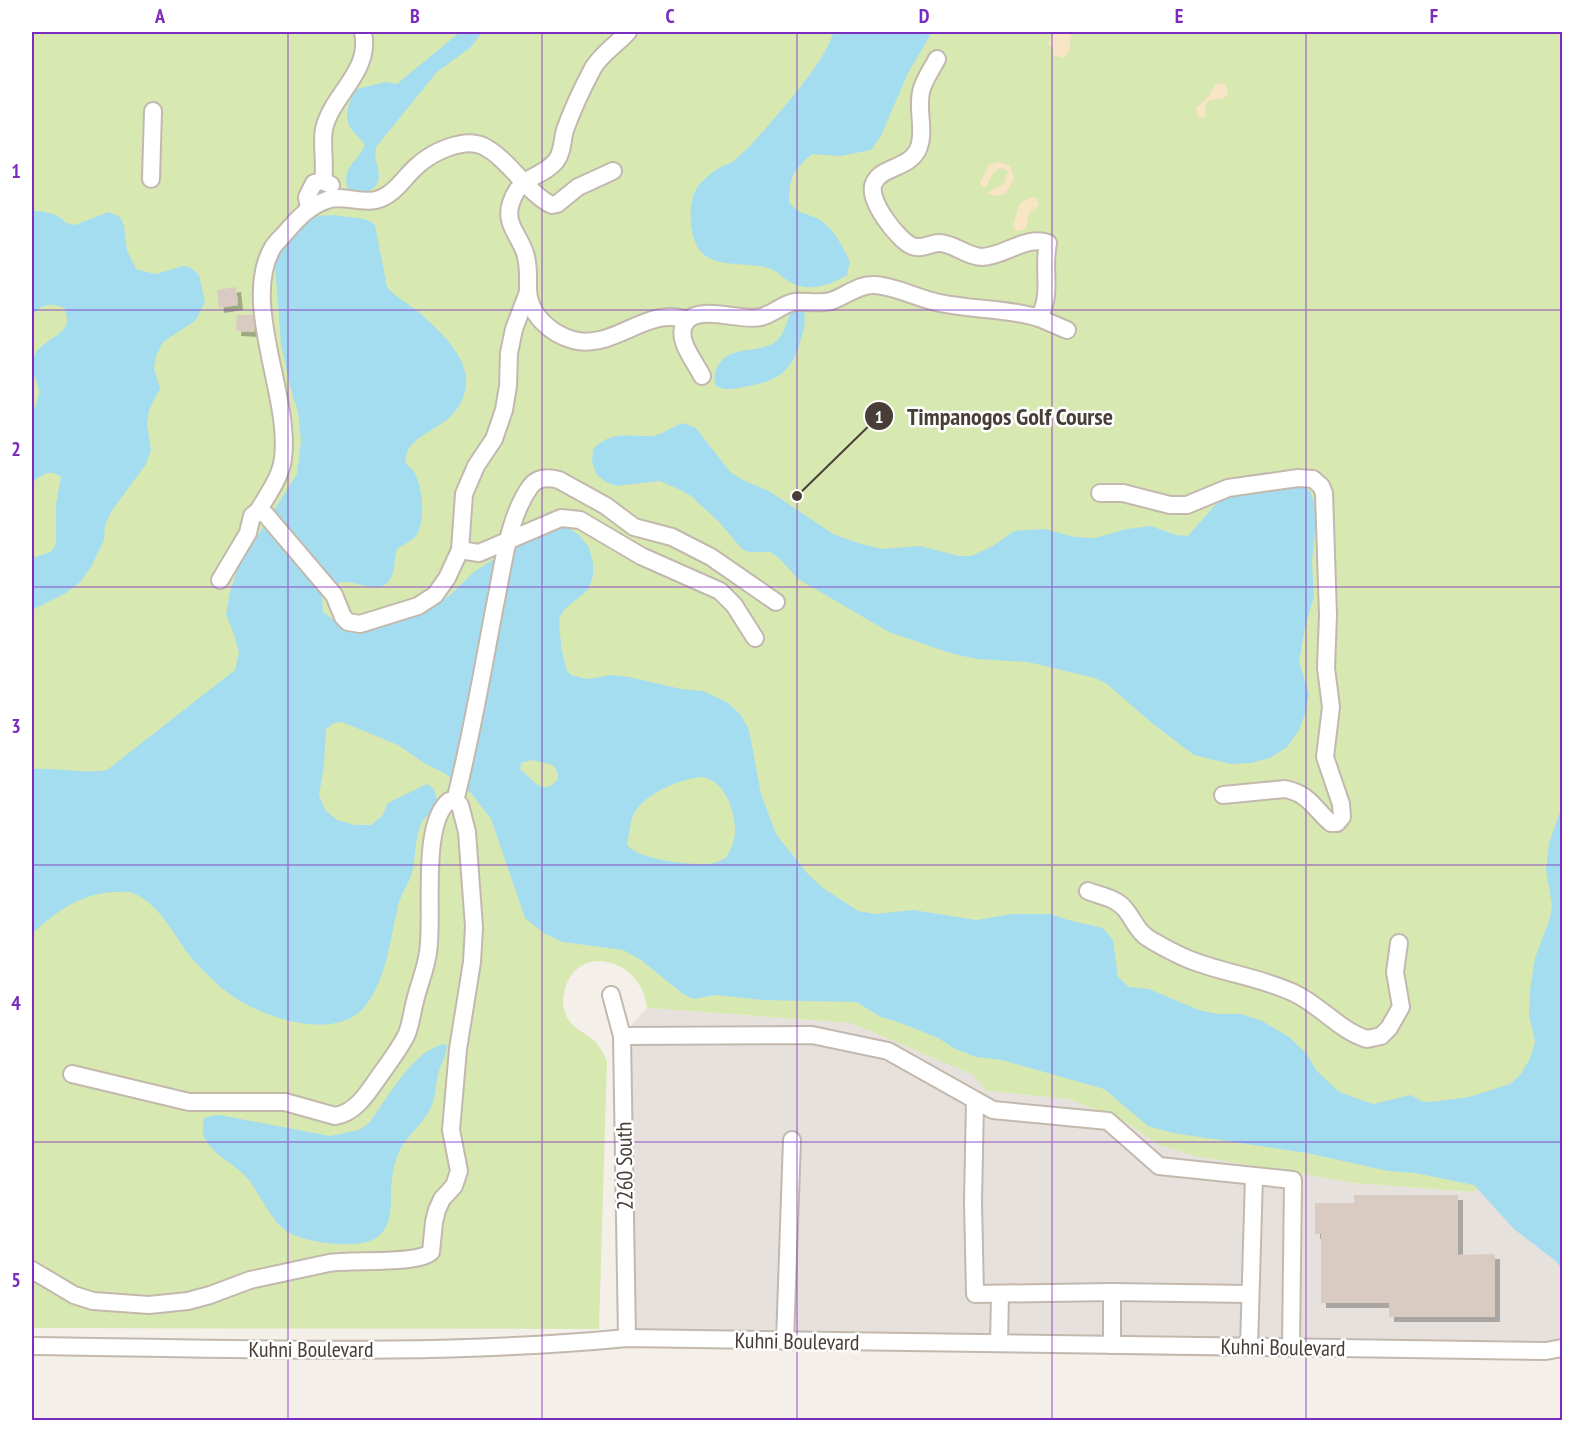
<svg xmlns="http://www.w3.org/2000/svg" width="1594" height="1452" font-family="'PT Sans Narrow',sans-serif">
	<defs>
		<filter id="shadow"><feDropShadow dx="5" dy="5" stdDeviation="0" flood-color="#0004"/></filter>
	</defs>
	<rect width="100%" height="100%" fill="#f4efe8"/>
	<polygon fill="#e7e1dd" points="647,1008 851,1023 975,1075 986,1091 1069,1099 1127,1123 1159,1145 1195,1156 1353,1183 1472,1192 1562,1051 1562,1356 1546,1351 627,1338 622,1036"/>
	<path fill="#d8e8b1" d="M32,32H1562V1051L1523,1159L1472,1192L1353,1183L1195,1156L1159,1145L1127,1123L1069,1099L986,1091L974,1075L851,1023L647,1008C646,1002 645,995 642,990C627,956 576,948 565,989C563,997 562,1004 565,1012C569,1026 580,1030 591,1038C598,1043 603,1052 607,1061L599,1329L32,1328Z"/>
	<g fill="#f8e5c5">
		<polygon points="1057,32 1066,32 1071,36 1069,52 1063,58 1053,55 1053,48 1048,44 1052,35"/>
		<polygon points="1221,83 1225,84 1228,90 1227,96 1221,99 1210,100 1206,104 1205,117 1198,117 1196,108 1209,96 1215,85"/>
		<path d="M998,162L1010,166L1014,178L1006,193L997,196L988,194L989,192L1004,184L1008,171L1002,168C992,170 991,179 986,187L982,186L980,182L989,165Z"/>
		<path d="M1032,197L1037,198L1039,205C1036,208 1033,209 1030,212C1023,220 1034,230 1016,231L1013,225L1020,203Z"/>
	</g>
	<g fill="#a5ddf0" fill-rule="evenodd">
		<path d="M460,32H482L471,47L437,72L376,147C374,161 378,163 379,175C379,193 361,195 348,189C341,166 357,164 365,145C361,139 357,136 352,130C342,118 349,100 357,89L385,82L397,84Z"/>
		<path d="M834,32H932L908,73L881,136L871,150L840,156L812,154C793,170 789,178 789,203C802,215 799,211 814,217C832,224 842,245 850,262L847,275C829,286 808,293 788,281C783,278 779,273 773,270C753,261 726,268 707,257C688,246 686,203 698,186C703,180 712,172 719,168C724,165 730,164 735,160C754,144 768,125 784,107C803,84 824,59 834,32Z"/>
		<path d="M32,211C44,211 58,213 66,223L75,225L109,212L120,217L124,225L127,251L136,269L155,274L183,266L190,267L199,275L205,302L196,320L163,342L156,356L154,368L160,389L149,410L147,424L151,450L146,464L111,512L105,525L104,540L91,567L80,582L66,593L32,610V558L51,552L56,544V504L61,477C49,468 42,475 32,483C31,461 30,439 32,418C32,408 39,402 39,392C39,380 29,374 32,361C39,335 78,338 64,308C49,302 42,304 32,316Z"/>
		<path d="M335,215C349,219 364,215 375,225L387,287C395,297 406,302 416,310C449,338 489,376 450,417C439,428 419,434 409,448C407,451 406,457 405,461C407,465 411,468 414,472C423,487 426,520 416,536C412,541 402,545 397,549C394,558 395,572 391,578C380,597 357,580 341,582L322,597L323,612L335,621L349,628L414,615L449,596L475,571L509,550L555,525L567,527L578,534L589,547L593,563V576L588,590L566,608L560,616L559,625L562,651L567,671L571,675L587,679L612,675L629,677L681,689L703,691L727,702L741,715L749,730L761,794L776,834L807,873L823,888L858,911L875,914L913,910L976,920L1013,914H1051L1068,920L1103,928L1113,940L1118,977L1129,987L1149,989L1199,1010L1218,1014H1241L1262,1021L1289,1037L1307,1054L1316,1070L1339,1092L1373,1104L1411,1095L1421,1101L1430,1102L1469,1097L1510,1084L1521,1074L1530,1058L1535,1042L1529,1015L1530,990L1535,958L1550,918L1552,905L1546,870L1549,843L1562,806V1271L1557,1262L1514,1229L1474,1185L1415,1173L1388,1171L1307,1153L1173,1133L1148,1126L1104,1089L1002,1060L976,1057L955,1049L938,1038L901,1023L881,1017L856,1002L762,1000L715,995L694,999L683,994L641,960L623,950L563,942L545,934L525,918L491,819L471,793L444,773L424,763L398,745L342,722L334,723L326,729L324,766L319,795L325,810L337,820L355,825H371L382,816L388,803L427,784L434,789C435,793 437,798 437,802C435,811 425,815 421,824C415,838 416,853 413,868C411,881 403,890 399,902C397,907 397,914 395,919C389,948 385,980 366,1005C339,1041 272,1020 240,1001C223,991 209,977 196,963C176,941 162,905 133,893C128,891 124,892 119,892C85,891 56,911 32,934V769C57,767 81,774 107,770L235,670L239,653L234,634L226,615L230,592L239,565L297,474L301,441L298,412L290,386L281,344L275,265L280,247L298,229L318,216ZM532,760L553,765L558,773V779C542,798 534,780 520,769L521,763ZM703,777C725,782 735,810 735,831C735,841 731,849 726,858C721,860 714,864 708,864C688,865 640,860 627,845C629,835 630,820 635,812C646,793 682,778 703,777Z"/>
		<path d="M800,308L804,311C806,321 804,330 801,339C792,373 777,381 744,387C733,389 726,391 716,386C713,377 714,372 719,364C732,345 758,354 775,342C785,335 786,321 792,310Z"/>
		<path d="M683,423L696,428L730,472L743,480L769,491L833,534L861,544L882,549L920,546L959,556H971L993,546L1014,531L1044,529L1075,537L1095,538L1127,529L1151,526L1176,535L1188,536L1217,503L1228,494L1297,484L1310,491L1314,501L1316,522L1312,561L1314,597L1305,627L1299,662L1309,694L1305,714L1299,730L1287,747L1270,758L1251,763L1231,764L1194,755L1153,724L1107,684L1095,678L1028,662L977,659L950,653L889,632L798,579L778,557L770,552H749L742,549L719,522L691,496L678,489L660,481L616,486L606,482L596,474L592,462L593,449C612,430 627,437 651,436C663,435 672,426 683,423Z"/>
		<path d="M444,1044L447,1046C446,1054 443,1061 440,1068C433,1089 439,1098 424,1119C416,1130 404,1140 399,1152C395,1160 393,1170 392,1179C389,1198 396,1225 376,1238C358,1250 306,1243 288,1232C271,1222 260,1193 247,1178C235,1164 215,1156 206,1141C202,1134 202,1127 204,1119L210,1116L219,1115L330,1136L359,1130L369,1123C388,1098 412,1051 444,1044Z"/>
	</g>
	<g fill="#d9cbc1" filter="url(#shadow)">
		<polygon points="236,287 238,305 219,308 217,290"/>
		<polygon points="237,315 255,315 254,332 236,331"/>
		<polygon points="1354,1195 1458,1195 1458,1255 1495,1254 1495,1317 1389,1317 1389,1303 1321,1303 1321,1234 1315,1234 1315,1203 1354,1203"/>
	</g>
	<g fill="none" stroke-linecap="round" stroke-linejoin="round">
		<defs>
			<g id="minor">
				<path d="M628,32C617,44 601,54 593,68C583,87 572,110 565,130C562,140 563,152 556,161C540,180 521,173 511,203C504,223 519,235 525,253C529,265 528,277 528,289C528,314 551,334 573,340C614,351 647,305 687,320"/>
				<path d="M937,59C932,69 923,81 921,92C917,110 925,130 919,147C911,169 881,166 874,183C866,199 898,240 912,246C922,250 930,243 939,243C954,243 967,257 982,257C1005,256 1026,235 1048,243C1042,271 1053,292 1039,318L1067,330"/>
				<polyline points="151,179 153,111"/>
				<path d="M323,181C326,164 321,146 324,129C332,94 372,71 363,32"/>
				<polyline points="309,209 307,197 314,183 323,181 331,185"/>
				<path d="M702,376C695,361 674,338 686,322C699,304 742,322 761,317C773,314 783,304 794,302C806,301 819,304 831,301C844,297 859,284 874,285C896,286 918,299 940,303C973,310 1007,308 1039,318"/>
				<path d="M1100,493H1123L1170,505H1187L1228,488L1298,478L1313,479L1321,486L1324,493L1328,615L1326,668L1331,707L1325,757L1341,804L1342,817L1337,823H1331C1314,809 1310,794 1285,789L1223,795"/>
				<path d="M258,511C268,494 281,477 283,458C291,396 240,302 273,247C277,241 283,236 288,230C299,217 310,206 327,200C342,194 359,204 376,200C394,196 404,177 417,166C432,152 464,137 483,146C508,158 528,194 552,205L557,204L578,187L613,171"/>
				<polyline points="460,550 479,553 561,518 580,520 641,556 720,591 734,605 755,638"/>
				<polyline points="220,580 248,533 252,516 258,511 266,515 334,595 343,617 348,622 360,624 418,606 435,595 447,578 460,550 464,494 476,466 494,439 504,410 508,386 509,353 514,329 528,292"/>
				<path d="M455,801C472,735 483,667 496,600C503,565 509,516 530,487C537,477 548,477 559,480L606,506L634,527L672,537L711,557L776,602"/>
				<path d="M1088,891C1101,896 1116,898 1125,909C1134,920 1138,933 1151,940C1163,947 1176,954 1188,959C1222,973 1260,977 1294,993C1320,1005 1340,1031 1367,1039L1381,1036L1389,1028L1401,1007L1395,972L1399,943"/>
				<polyline points="611,995 622,1036 627,1338"/>
				<polyline points="622,1036 812,1035 888,1051 993,1110 1108,1121 1159,1166 1293,1180 1291,1348"/>
				<polyline points="975,1101 973,1202 975,1294 1112,1292 1250,1294"/>
				<path d="M32,1270L74,1295L93,1301L149,1305L188,1301L210,1295L250,1280L329,1263C351,1259 417,1265 431,1252L434,1222L437,1210L442,1199L454,1186L459,1171L451,1130L458,1049L472,962L474,927L467,832L460,805L457,802L449,801C420,824 434,917 428,952C426,969 419,984 415,1001C412,1012 411,1025 406,1036C398,1051 388,1064 378,1078C367,1094 355,1113 335,1116L285,1102H189L72,1074"/>
				<polyline points="785,1341 792,1140"/>
				<polyline points="999,1343 1000,1294"/>
				<polyline points="1112,1345 1112,1292"/>
				<path d="M32,1346C229,1348 430,1357 627,1338L1546,1351L1562,1348"/>
				<polyline points="1249,1347 1254,1176"/>
			</g>
		</defs>
		<use href="#minor" stroke="#c3b8ae" stroke-width="20"/>
		<use href="#minor" stroke="#fff" stroke-width="16"/>
	</g>
	<path fill="none" stroke="#7b2cbf" stroke-width="1.5" stroke-opacity="0.55" d="M288,32V1420M542,32V1420M797,32V1420M1052,32V1420M1306,32V1420M32,310H1562M32,587H1562M32,865H1562M32,1142H1562"/>
	<g text-anchor="middle" dominant-baseline="central" stroke-width="5" stroke-linejoin="round" paint-order="stroke">
		<g font-size="22" fill="#483e37" stroke="#fff">
			<text transform="translate(624 1166) rotate(-91)">2260 South</text>
			<text transform="translate(797 1341) rotate(1)">Kuhni Boulevard</text>
			<text transform="translate(1283 1347) rotate(1)">Kuhni Boulevard</text>
			<text x="311" y="1349">Kuhni Boulevard</text>
		</g>
	</g>
	<path fill="none" stroke="#483e37" stroke-width="2" d="M797 496L879 416"/>
	<g fill="#483e37" stroke="#fff" stroke-width="2">
		<circle cx="797" cy="496" r="6"/>
		<circle cx="879" cy="416" r="15"/>
	</g>
	<g font-size="18" text-anchor="middle" font-weight="bold" fill="#fff">
		<text x="879" y="423">1</text>
	</g>
	<g font-size="24" text-anchor="middle" font-weight="bold" fill="#483e37" stroke="#fff" stroke-width="5" stroke-linejoin="round" paint-order="stroke">
		<text x="1010" y="425">Timpanogos Golf Course</text>
	</g>
	<rect width="1594" height="1452" fill="none" stroke="#ffffff" stroke-width="66"/>
	<rect x="33" y="33" width="1528" height="1386" fill="none" stroke="#7b2cbf" stroke-width="2"/>
	<g font-size="20" text-anchor="middle" font-weight="bold" fill="#7b2cbf">
		<text x="160" y="23">A</text>
		<text x="415" y="23">B</text>
		<text x="670" y="23">C</text>
		<text x="924" y="23">D</text>
		<text x="1179" y="23">E</text>
		<text x="1434" y="23">F</text>
		<text x="16" y="178">1</text>
		<text x="16" y="456">2</text>
		<text x="16" y="733">3</text>
		<text x="16" y="1010">4</text>
		<text x="16" y="1287">5</text>
	</g>
</svg>
